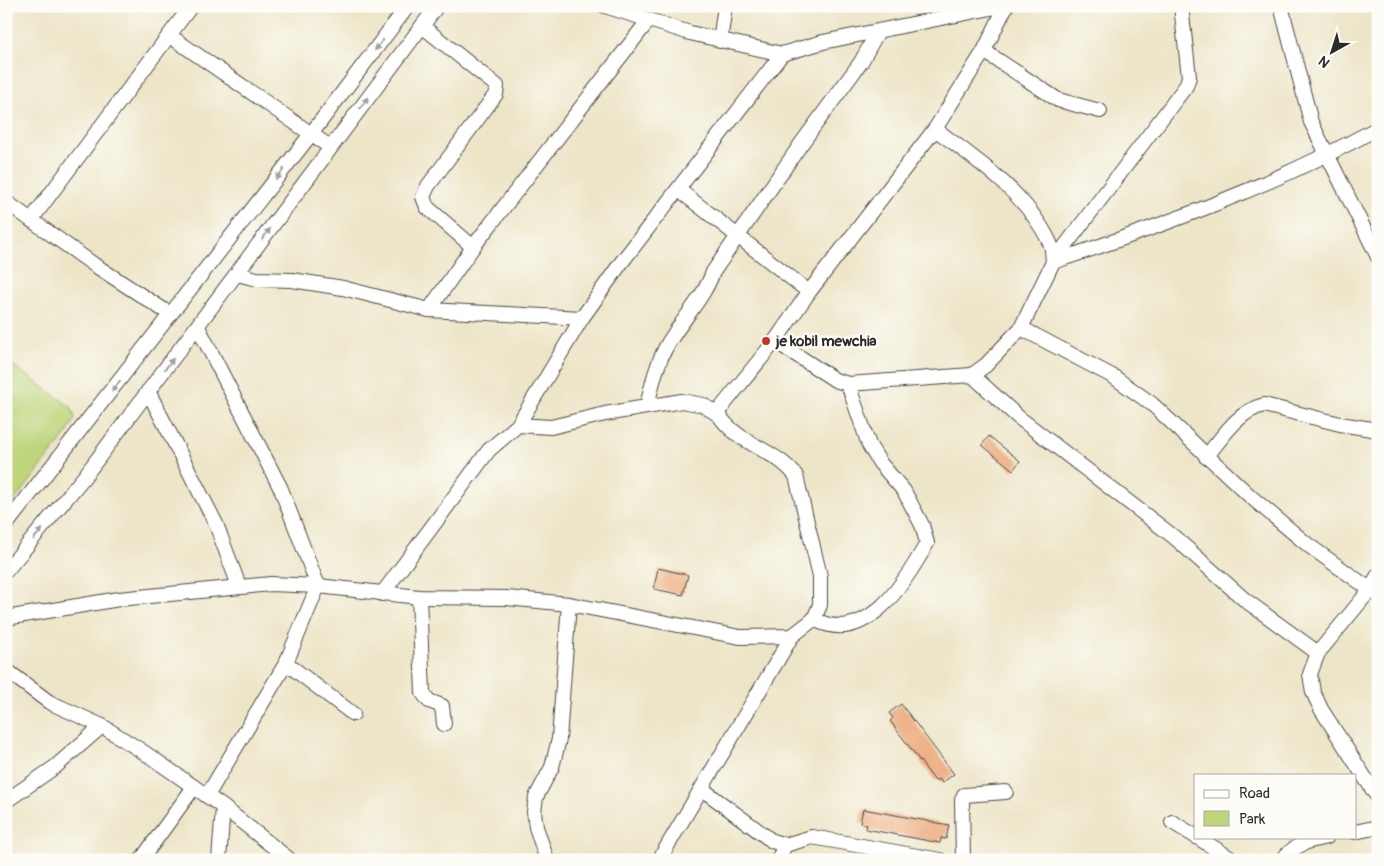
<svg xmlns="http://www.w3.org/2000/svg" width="1384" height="866" font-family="Pangolin,sans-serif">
	<rect width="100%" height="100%" fill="#fdfcf7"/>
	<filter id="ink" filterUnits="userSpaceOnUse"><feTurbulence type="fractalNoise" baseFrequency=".02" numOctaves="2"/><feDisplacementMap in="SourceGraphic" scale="10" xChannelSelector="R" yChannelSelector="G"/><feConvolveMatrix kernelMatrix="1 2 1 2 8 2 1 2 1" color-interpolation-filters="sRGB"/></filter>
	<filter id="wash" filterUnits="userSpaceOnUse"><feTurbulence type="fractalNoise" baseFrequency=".0096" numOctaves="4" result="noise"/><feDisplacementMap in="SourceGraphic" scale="20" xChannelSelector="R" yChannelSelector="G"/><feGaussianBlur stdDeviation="1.12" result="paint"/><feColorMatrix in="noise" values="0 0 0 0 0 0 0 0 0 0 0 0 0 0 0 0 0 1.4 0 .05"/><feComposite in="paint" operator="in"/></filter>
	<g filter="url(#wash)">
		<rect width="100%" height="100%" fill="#ede5c7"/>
		<polygon fill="#bed57a" stroke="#748052" points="6,360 71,407 75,418 68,432 6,512"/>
		<g id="blocks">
			<g fill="#eba371">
				<polygon points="989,436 1020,461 1013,470 982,445"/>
				<polygon points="658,568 688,575 683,595 654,589"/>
				<polygon points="901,704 954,774 942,783 939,779 935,781 890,721 893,718 889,713"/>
				<polygon points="863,809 949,825 946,839 941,838 940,843 866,829 867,825 860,823"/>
			</g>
		</g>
	</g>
	<g filter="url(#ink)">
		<use href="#blocks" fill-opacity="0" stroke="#484742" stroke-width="1"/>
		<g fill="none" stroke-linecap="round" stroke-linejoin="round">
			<defs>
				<g id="minor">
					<polyline points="605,6 690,33 782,54 823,42 1001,6"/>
					<polyline points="1281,6 1311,122 1378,257"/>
					<polyline points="422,26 497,86 496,94 428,186 423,197 427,207 473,247"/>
					<polyline points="170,36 330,147"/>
					<polyline points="720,41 725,6"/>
					<polyline points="984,51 1058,100 1100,111"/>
					<path d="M935,129C977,160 1027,194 1050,243C1053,248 1052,256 1053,262C1167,224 1272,186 1378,128"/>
					<polyline points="679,190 809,292"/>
					<polyline points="6,202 93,264 170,314"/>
					<polyline points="31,220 191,6"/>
					<polyline points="237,274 257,279 292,280 343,288 429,310 582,318"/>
					<polyline points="429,310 473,247 648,21"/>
					<polyline points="198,327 281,489 318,586 286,663 207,796"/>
					<polyline points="1021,328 1114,377 1152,404 1251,497 1308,545 1378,595"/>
					<polyline points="775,341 835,380 848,384 972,375 986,365 1021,328 1053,262 1186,86 1189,77 1181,6"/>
					<polyline points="972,375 1018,417 1174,537 1245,600 1318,653"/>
					<polyline points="148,391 216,524 239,586"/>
					<path d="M647,406C652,385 656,366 666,347C681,320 703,300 713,272L801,144L861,62L877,33"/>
					<polyline points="518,425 551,427 605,414 682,401 703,405 719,415"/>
					<path d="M1206,457C1222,438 1238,411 1264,405L1340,424L1378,430"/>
					<polyline points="6,525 311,134 408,6"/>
					<polyline points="6,571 84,477 437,6"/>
					<polyline points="1378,575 1370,590 1318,653 1310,674 1313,692 1321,709 1378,798"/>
					<polyline points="382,594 489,450 518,425 582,318 621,263 782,54"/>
					<polyline points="419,597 423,693 429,701 442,706 444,724"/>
					<path d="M6,618L119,599L271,584L318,586L419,597L507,598L569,604L740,637L792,636L814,619L820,605V576L796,476C776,449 738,445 719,415L721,408L775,341L809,292L935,129L984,51L1006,6"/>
					<path d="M814,619C866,648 906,581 927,543L922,525L904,491L880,463L869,445L848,384"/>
					<polyline points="286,663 353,714"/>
					<polyline points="6,670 49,702 102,726 145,753 223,807 290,860"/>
					<polyline points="702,789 772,841 785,845 812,837 940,860"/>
					<polyline points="6,801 55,767 102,726"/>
					<polyline points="1172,822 1195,836"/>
					<polyline points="1355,832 1378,827"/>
					<polyline points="1197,837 1233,860"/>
					<polyline points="141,860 194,787"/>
					<polyline points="219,860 223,807"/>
					<polyline points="547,860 536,827 534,812 536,797 552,767 559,739 569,604"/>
					<polyline points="659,860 792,636"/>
					<polyline points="778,860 785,845"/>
					<polyline points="963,860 962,799 964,795 1006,792"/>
					<path d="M1282,860C1295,844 1308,841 1327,837"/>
				</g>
			</defs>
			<use href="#minor" stroke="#484742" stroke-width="16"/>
			<use href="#minor" stroke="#fff" stroke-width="14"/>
		</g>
		<defs><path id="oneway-solid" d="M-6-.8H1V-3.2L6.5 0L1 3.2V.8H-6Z" transform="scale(1.25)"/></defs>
		<g fill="#a0a0a0">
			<use href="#oneway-solid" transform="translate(379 45) rotate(127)"/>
			<use href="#oneway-solid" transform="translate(364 103) rotate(-53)"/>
			<use href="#oneway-solid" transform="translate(280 174) rotate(128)"/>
			<use href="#oneway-solid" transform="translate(266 234) rotate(-54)"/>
			<use href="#oneway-solid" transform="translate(169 364) rotate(-52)"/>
			<use href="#oneway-solid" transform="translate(116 386) rotate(127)"/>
			<use href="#oneway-solid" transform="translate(38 534) rotate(-50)"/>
		</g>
	</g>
	<circle fill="#c8321e" stroke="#fdfcf7" stroke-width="2" cx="766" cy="341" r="5"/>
	<g text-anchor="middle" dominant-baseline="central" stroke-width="5" stroke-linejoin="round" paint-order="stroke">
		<g font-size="15" font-weight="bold" fill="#2b2b2b" stroke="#fdfcf7" text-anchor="start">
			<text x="776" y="341">je kobil mewchia</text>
		</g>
	</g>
	<rect width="1384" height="866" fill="none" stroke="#fdfcf7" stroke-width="25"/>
	<rect x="1194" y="774" width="162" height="65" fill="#fdfcf7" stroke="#a9a8a5"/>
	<rect x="1204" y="790" width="25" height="8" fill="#ffffff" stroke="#a9a8a5"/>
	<text x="1239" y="798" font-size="15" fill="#2b2b2b">Road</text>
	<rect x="1204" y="811" width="25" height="15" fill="#bed57a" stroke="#a9a8a5"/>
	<text x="1239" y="824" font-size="15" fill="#2b2b2b">Park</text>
	<g transform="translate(1332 52) rotate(219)" stroke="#fdfcf7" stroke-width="4" paint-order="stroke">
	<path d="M0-4L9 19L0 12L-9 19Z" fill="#2b2b2b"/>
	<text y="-8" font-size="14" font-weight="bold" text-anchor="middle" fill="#2b2b2b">N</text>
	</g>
</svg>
